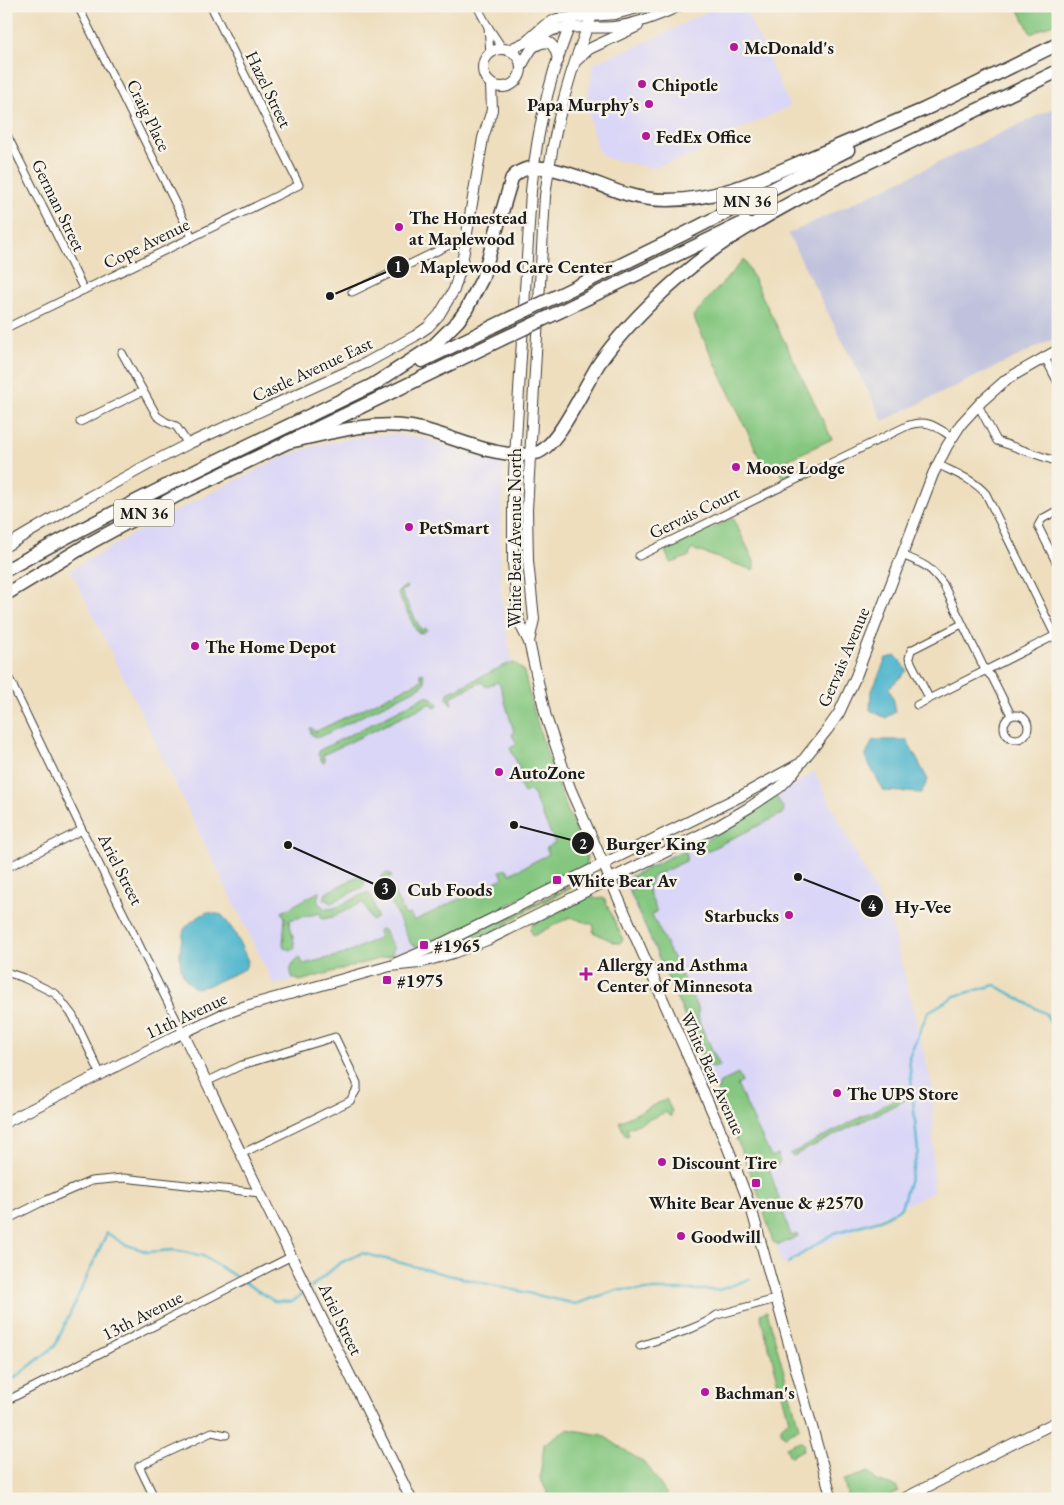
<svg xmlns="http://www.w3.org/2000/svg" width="1064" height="1505" font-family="'EB Garamond',serif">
	<rect width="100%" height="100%" fill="#f7f3e8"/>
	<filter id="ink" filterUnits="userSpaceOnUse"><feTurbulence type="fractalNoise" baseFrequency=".02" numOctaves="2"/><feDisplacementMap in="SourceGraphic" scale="10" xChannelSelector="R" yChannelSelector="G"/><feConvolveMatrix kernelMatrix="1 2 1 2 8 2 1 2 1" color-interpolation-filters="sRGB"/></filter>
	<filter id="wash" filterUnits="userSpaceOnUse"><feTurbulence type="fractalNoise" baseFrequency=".0096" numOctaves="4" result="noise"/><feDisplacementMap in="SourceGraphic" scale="20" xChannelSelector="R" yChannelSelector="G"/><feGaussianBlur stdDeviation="1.12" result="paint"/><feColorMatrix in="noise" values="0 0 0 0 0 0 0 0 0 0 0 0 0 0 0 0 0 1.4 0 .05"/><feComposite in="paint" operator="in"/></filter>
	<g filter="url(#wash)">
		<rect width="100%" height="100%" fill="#eedebe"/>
		<g fill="#dad6f7">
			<polygon points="718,6 744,6 790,106 705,146 695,155 652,168 606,158 597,149 586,103 594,63 655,38"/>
			<polygon points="394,434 423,438 503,465 500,550 501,593 508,641 520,695 584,865 425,945 274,985 71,570 128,537 185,506 285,456 318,445 365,436"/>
			<polygon points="814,771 891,923 933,1089 933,1192 782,1264 764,1207 733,1129 623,879 749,816"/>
		</g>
		<polygon fill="#c0c2dd" points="1058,106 1058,337 883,421 788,234"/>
		<g fill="#85c780" stroke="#50724e">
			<polygon points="1017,6 1058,6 1058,21 1031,34"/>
			<polygon points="744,259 832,439 787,460 794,472 784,478 777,465 766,471 693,316"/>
			<polygon points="733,518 754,561 754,569 753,570 692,549 689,556 672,563 670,562 665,551"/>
			<polygon points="406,586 407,588 401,591 421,630 426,628 427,630 422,633 417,632 398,594 400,590"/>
			<path d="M515,663L521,668L524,672C539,737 560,796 587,857L586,866L449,935L417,946L411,944L381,881V876L387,873L391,874L392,876L387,879L405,915L410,914L414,921L503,878L500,871L507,869L510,874L549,854L546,848L555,843L531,790L524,793L519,784L525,781L510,748L517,744L512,735L514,732L500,685L497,682L486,687L482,682L450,697L452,704L451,705L447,698L448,693L507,664Z"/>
			<polygon points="423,673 425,682 422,686 320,737 316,737 311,734 310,728 312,728 315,732 422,680 420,674"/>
			<polygon points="426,696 432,698 438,704 437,707 435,708 431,703 323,755 325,761 323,763 318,754 320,750"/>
			<polygon points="776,796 784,810 782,814 707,851 698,850 694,846 728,828"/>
			<polygon points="684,850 687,854 686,861 652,877 648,890 657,912 652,914 653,917 698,1009 699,1022 720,1066 713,1068 706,1065 630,892 629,880 630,877"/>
			<polygon points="358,876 361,876 365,884 363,887 331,903 324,899 326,893"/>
			<polygon points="591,876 592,878 527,910 503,926 485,935 440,952 440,950"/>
			<polygon points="320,891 317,899 319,904 326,909 335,908 368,892 372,897 377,917 372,921 363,902 333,917 322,919 320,913 289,920 295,947 292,950 284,948 283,944 285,918 282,912"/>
			<polygon points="590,896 591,898 604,898 623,940 620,943 616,943 593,932 594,925 570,917 533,936 530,929 533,924"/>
			<path d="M380,929L384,930L393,947L392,955L300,981L293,978C288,969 292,962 300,957L303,964L345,954L380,937L378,932Z"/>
			<polygon points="738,1074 742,1082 737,1085 771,1157 777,1154 780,1162 778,1165 769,1168 791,1236 797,1234 798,1236 779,1245 773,1242 757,1190 717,1091 720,1083"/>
			<polygon points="907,1093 909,1098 793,1156 790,1154"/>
			<polygon points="666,1099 672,1111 671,1116 669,1116 666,1112 627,1129 629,1135 626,1136 619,1122"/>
			<polygon points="767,1311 799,1427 797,1430 785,1436 781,1433 781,1427 789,1420 760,1314"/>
			<polygon points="567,1429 602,1435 647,1465 670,1499 551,1499 540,1478 544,1444"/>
			<polygon points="797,1442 802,1442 804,1444 803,1450 791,1456 789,1455 786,1447"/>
			<polygon points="869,1472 876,1481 897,1487 898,1492 884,1499 848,1499 844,1480"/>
		</g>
		<g fill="#4eb6cd" stroke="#356974">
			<polygon points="896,656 901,661 907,671 889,688 894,701 895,712 886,718 870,710 871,693 886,658"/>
			<polygon points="873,740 907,740 928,780 921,793 884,791 865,757"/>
			<path d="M207,912L222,915L235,933L248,961L245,969L207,986L195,988C178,977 178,957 182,939C183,935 183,931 185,928C191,921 199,916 207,912Z"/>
		</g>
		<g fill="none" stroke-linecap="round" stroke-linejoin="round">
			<g stroke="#4eb6cd" stroke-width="2.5">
				<polyline points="788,1263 834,1233 880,1220 901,1208 918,1152 909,1057 928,1012 955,996 995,985 1046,1014 1058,1040"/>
				<polyline points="311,1287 340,1263 362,1253 444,1274 576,1304 617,1290 719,1290 750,1279"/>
				<polyline points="6,1385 55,1346 107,1233 124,1244 148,1252 174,1250 203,1256 274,1301 292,1302 306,1291"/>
			</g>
		</g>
	</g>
	<g filter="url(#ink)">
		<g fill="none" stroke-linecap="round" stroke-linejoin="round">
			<defs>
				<g id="street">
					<polyline points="78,6 192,237"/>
					<polyline points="477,6 487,25 503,49"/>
					<polyline points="488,26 490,53"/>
					<polyline points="6,133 84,290"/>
					<polyline points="352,292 466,237"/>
					<polyline points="6,328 299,185 211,6"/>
					<polyline points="122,353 157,416 166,422 176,426 188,444"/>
					<polyline points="1044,356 1058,383"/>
					<polyline points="978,405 997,441 1058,462"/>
					<polyline points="80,422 143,391"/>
					<path d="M937,464C955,473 973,479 986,494L1055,635"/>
					<polyline points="1058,510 1042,519 1038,526 1058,566"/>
					<path d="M902,555C923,564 929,565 943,584L985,670L992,677L1011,715"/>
					<path d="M639,556L909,425C929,419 936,427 952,437"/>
					<polyline points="6,672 82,830 183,1033"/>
					<polyline points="6,690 13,685"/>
					<polyline points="929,698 909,658 911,650 962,624"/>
					<polyline points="917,705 1058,634"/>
					<circle cx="1016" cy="727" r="12"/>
					<polyline points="6,868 82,830"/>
					<polyline points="6,972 24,978 56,994 73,1016 101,1075"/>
					<polyline points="206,1082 242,1065 335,1037 357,1083 357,1089 350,1101 241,1154"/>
					<polyline points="6,1220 40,1203 91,1181 123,1178 260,1193"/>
					<path d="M640,1346C664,1337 697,1330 717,1315L776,1299"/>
					<polyline points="6,1401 292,1256"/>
					<polyline points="155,1499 139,1466 212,1432 226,1435"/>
				</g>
				<g id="secondary">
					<path d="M578,6C552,64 537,128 531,191L513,490V563L519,622L529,642L546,717L570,788L726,1143L752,1211L832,1499"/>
					<path d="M535,46C550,37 556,46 558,61"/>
					<circle cx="502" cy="68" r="19"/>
					<polyline points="508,50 526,42 545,25 557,19 615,14 645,6"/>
					<polyline points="577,60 589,49 638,26"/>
					<path d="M521,67C527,55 537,39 549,32C562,24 598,29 614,27C637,24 658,16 679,6"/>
					<polyline points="6,546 89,497 153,462 188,444 366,363 415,336 428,327 439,315 454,290 462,263 483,138 492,110 491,84"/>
					<path d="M529,642L534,619L528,561L527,510L545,196C553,130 570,67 596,6"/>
					<polyline points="396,963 445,942 741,796 797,765"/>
					<polyline points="183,1033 260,1193 411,1499"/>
					<polyline points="6,1122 176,1036 221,1015 246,1006 390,966 419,963 453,953 487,940 718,826 750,807 780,787 788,779 827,730 839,713 856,676 933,474 947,446 961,424 982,401 1007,379 1058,350"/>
					<polyline points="903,1499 1058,1421"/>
				</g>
				<g id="highway">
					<polyline points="925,109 1058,44"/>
					<polyline points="826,183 1058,71"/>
					<polyline points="561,294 684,234 848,150"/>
					<polyline points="561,311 745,222"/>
					<polyline points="422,361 500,323"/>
					<path d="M371,386L433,346L458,321L466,310L482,279L512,178C534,150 599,187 626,194C639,198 654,200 668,200C720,200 765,177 812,157C852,140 892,123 932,106"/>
					<path d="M288,442C328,434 370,420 411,427C449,433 498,462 536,453C558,448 586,382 600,362C627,323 677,276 716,248C752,222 794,202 833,179"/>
					<path d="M6,570C127,503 252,443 377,383"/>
					<polyline points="6,594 90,543 178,495 500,340"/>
				</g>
			</defs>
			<use href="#street" stroke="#3c3934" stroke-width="9"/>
			<use href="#secondary" stroke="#3c3934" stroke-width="12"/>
			<use href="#highway" stroke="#3c3934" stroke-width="15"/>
			<use href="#street" stroke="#fff" stroke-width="7"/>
			<use href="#secondary" stroke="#fff" stroke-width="10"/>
			<use href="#highway" stroke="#fff" stroke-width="12"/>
			<defs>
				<g id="highway-bridge">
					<polyline points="500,323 561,294"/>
					<polyline points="500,340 561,311"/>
				</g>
			</defs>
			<use href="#highway-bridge" stroke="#3c3934" stroke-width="15" stroke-linecap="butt"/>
			<use href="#highway-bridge" stroke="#fff" stroke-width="12"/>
		</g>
	</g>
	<g fill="#b5179e" stroke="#f7f3e8" stroke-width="2">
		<circle cx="734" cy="47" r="5"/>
		<circle cx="642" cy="84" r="5"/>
		<circle cx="649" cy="104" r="5"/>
		<circle cx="646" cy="136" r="5"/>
		<circle cx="399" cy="227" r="5"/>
		<circle cx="736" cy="467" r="5"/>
		<circle cx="409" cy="527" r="5"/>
		<circle cx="195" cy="646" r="5"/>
		<circle cx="499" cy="772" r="5"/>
		<rect x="552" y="875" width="10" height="10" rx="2.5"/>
		<circle cx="789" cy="915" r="5"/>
		<rect x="419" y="940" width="10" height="10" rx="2.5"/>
		<path d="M583.5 966.5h5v5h5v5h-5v5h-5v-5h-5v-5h5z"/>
		<rect x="382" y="975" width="10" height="10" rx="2.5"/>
		<circle cx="837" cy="1093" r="5"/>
		<circle cx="662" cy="1162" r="5"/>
		<rect x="751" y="1178" width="10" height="10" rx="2.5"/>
		<circle cx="681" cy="1236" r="5"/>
		<circle cx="705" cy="1392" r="5"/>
	</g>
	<g text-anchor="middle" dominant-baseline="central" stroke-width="5" stroke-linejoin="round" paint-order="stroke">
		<g fill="#f7f3e8" stroke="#5e5c59" stroke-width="1">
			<rect x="717" y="187.5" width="60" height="27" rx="4"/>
			<rect x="114" y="499.5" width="60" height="27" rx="4"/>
		</g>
		<g font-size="16" font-weight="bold" fill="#1c1c1c">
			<text x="747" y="201">MN 36</text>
			<text x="144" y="513">MN 36</text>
		</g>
		<g font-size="18" font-weight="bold" fill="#1c1c1c" stroke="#f7f3e8" text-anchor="start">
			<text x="744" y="47">McDonald's</text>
			<text x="652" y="84">Chipotle</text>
			<text x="639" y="104" text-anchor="end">Papa Murphy’s</text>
			<text x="656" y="136">FedEx Office</text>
			<text x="409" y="217">The Homestead<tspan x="409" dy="21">at Maplewood</tspan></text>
			<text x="746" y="467">Moose Lodge</text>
			<text x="419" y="527">PetSmart</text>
			<text x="205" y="646">The Home Depot</text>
			<text x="509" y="772">AutoZone</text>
			<text x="567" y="880">White Bear Av</text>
			<text x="779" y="915" text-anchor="end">Starbucks</text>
			<text x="434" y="945">#1965</text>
			<text x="597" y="964">Allergy and Asthma<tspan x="597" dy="21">Center of Minnesota</tspan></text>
			<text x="397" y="980">#1975</text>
			<text x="847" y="1093">The UPS Store</text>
			<text x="672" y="1162">Discount Tire</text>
			<text x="756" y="1202" text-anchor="middle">White Bear Avenue &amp; #2570</text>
			<text x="691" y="1236">Goodwill</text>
			<text x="715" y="1392">Bachman's</text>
		</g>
		<g font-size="18" fill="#1c1c1c" stroke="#f7f3e8">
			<text transform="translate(269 89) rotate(64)">Hazel Street</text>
			<text transform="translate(149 115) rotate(64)">Craig Place</text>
			<text transform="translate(59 205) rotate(64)">German Street</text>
			<text transform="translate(146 243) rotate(-26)">Cope Avenue</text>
			<text transform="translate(312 369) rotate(-25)">Castle Avenue East</text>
			<text transform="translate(694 512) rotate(-26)">Gervais Court</text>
			<text transform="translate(514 538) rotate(-90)">White Bear Avenue North</text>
			<text transform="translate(843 657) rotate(-67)">Gervais Avenue</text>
			<text transform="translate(121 869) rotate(63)">Ariel Street</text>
			<text transform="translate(186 1015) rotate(-25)">11th Avenue</text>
			<text transform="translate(713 1073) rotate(66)">White Bear Avenue</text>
			<text transform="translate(142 1315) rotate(-27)">13th Avenue</text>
			<text transform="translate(341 1319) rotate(64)">Ariel Street</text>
		</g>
	</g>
	<path fill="none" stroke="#1c1c1c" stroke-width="2" d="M330 296L398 267M514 825L583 843M288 845L385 889M798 877L872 906"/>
	<g fill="#1c1c1c" stroke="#f7f3e8" stroke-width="2">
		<circle cx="330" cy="296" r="5"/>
		<circle cx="514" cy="825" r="5"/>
		<circle cx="288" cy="845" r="5"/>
		<circle cx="798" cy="877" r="5"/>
		<circle cx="398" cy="267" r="12"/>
		<circle cx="583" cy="843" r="12"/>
		<circle cx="385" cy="889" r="12"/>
		<circle cx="872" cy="906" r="12"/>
	</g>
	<g font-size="15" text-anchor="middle" font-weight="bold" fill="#fff">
		<text x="398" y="272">1</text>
		<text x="583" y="849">2</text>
		<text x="385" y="894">3</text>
		<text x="872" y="911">4</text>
	</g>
	<g font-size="19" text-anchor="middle" font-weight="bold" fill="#1c1c1c" stroke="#f7f3e8" stroke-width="5" stroke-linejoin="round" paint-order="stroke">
		<text x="516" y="273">Maplewood Care Center</text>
		<text x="656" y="850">Burger King</text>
		<text x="450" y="896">Cub Foods</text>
		<text x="923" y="913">Hy-Vee</text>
	</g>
	<rect width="1064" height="1505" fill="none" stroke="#f7f3e8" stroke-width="25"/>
</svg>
